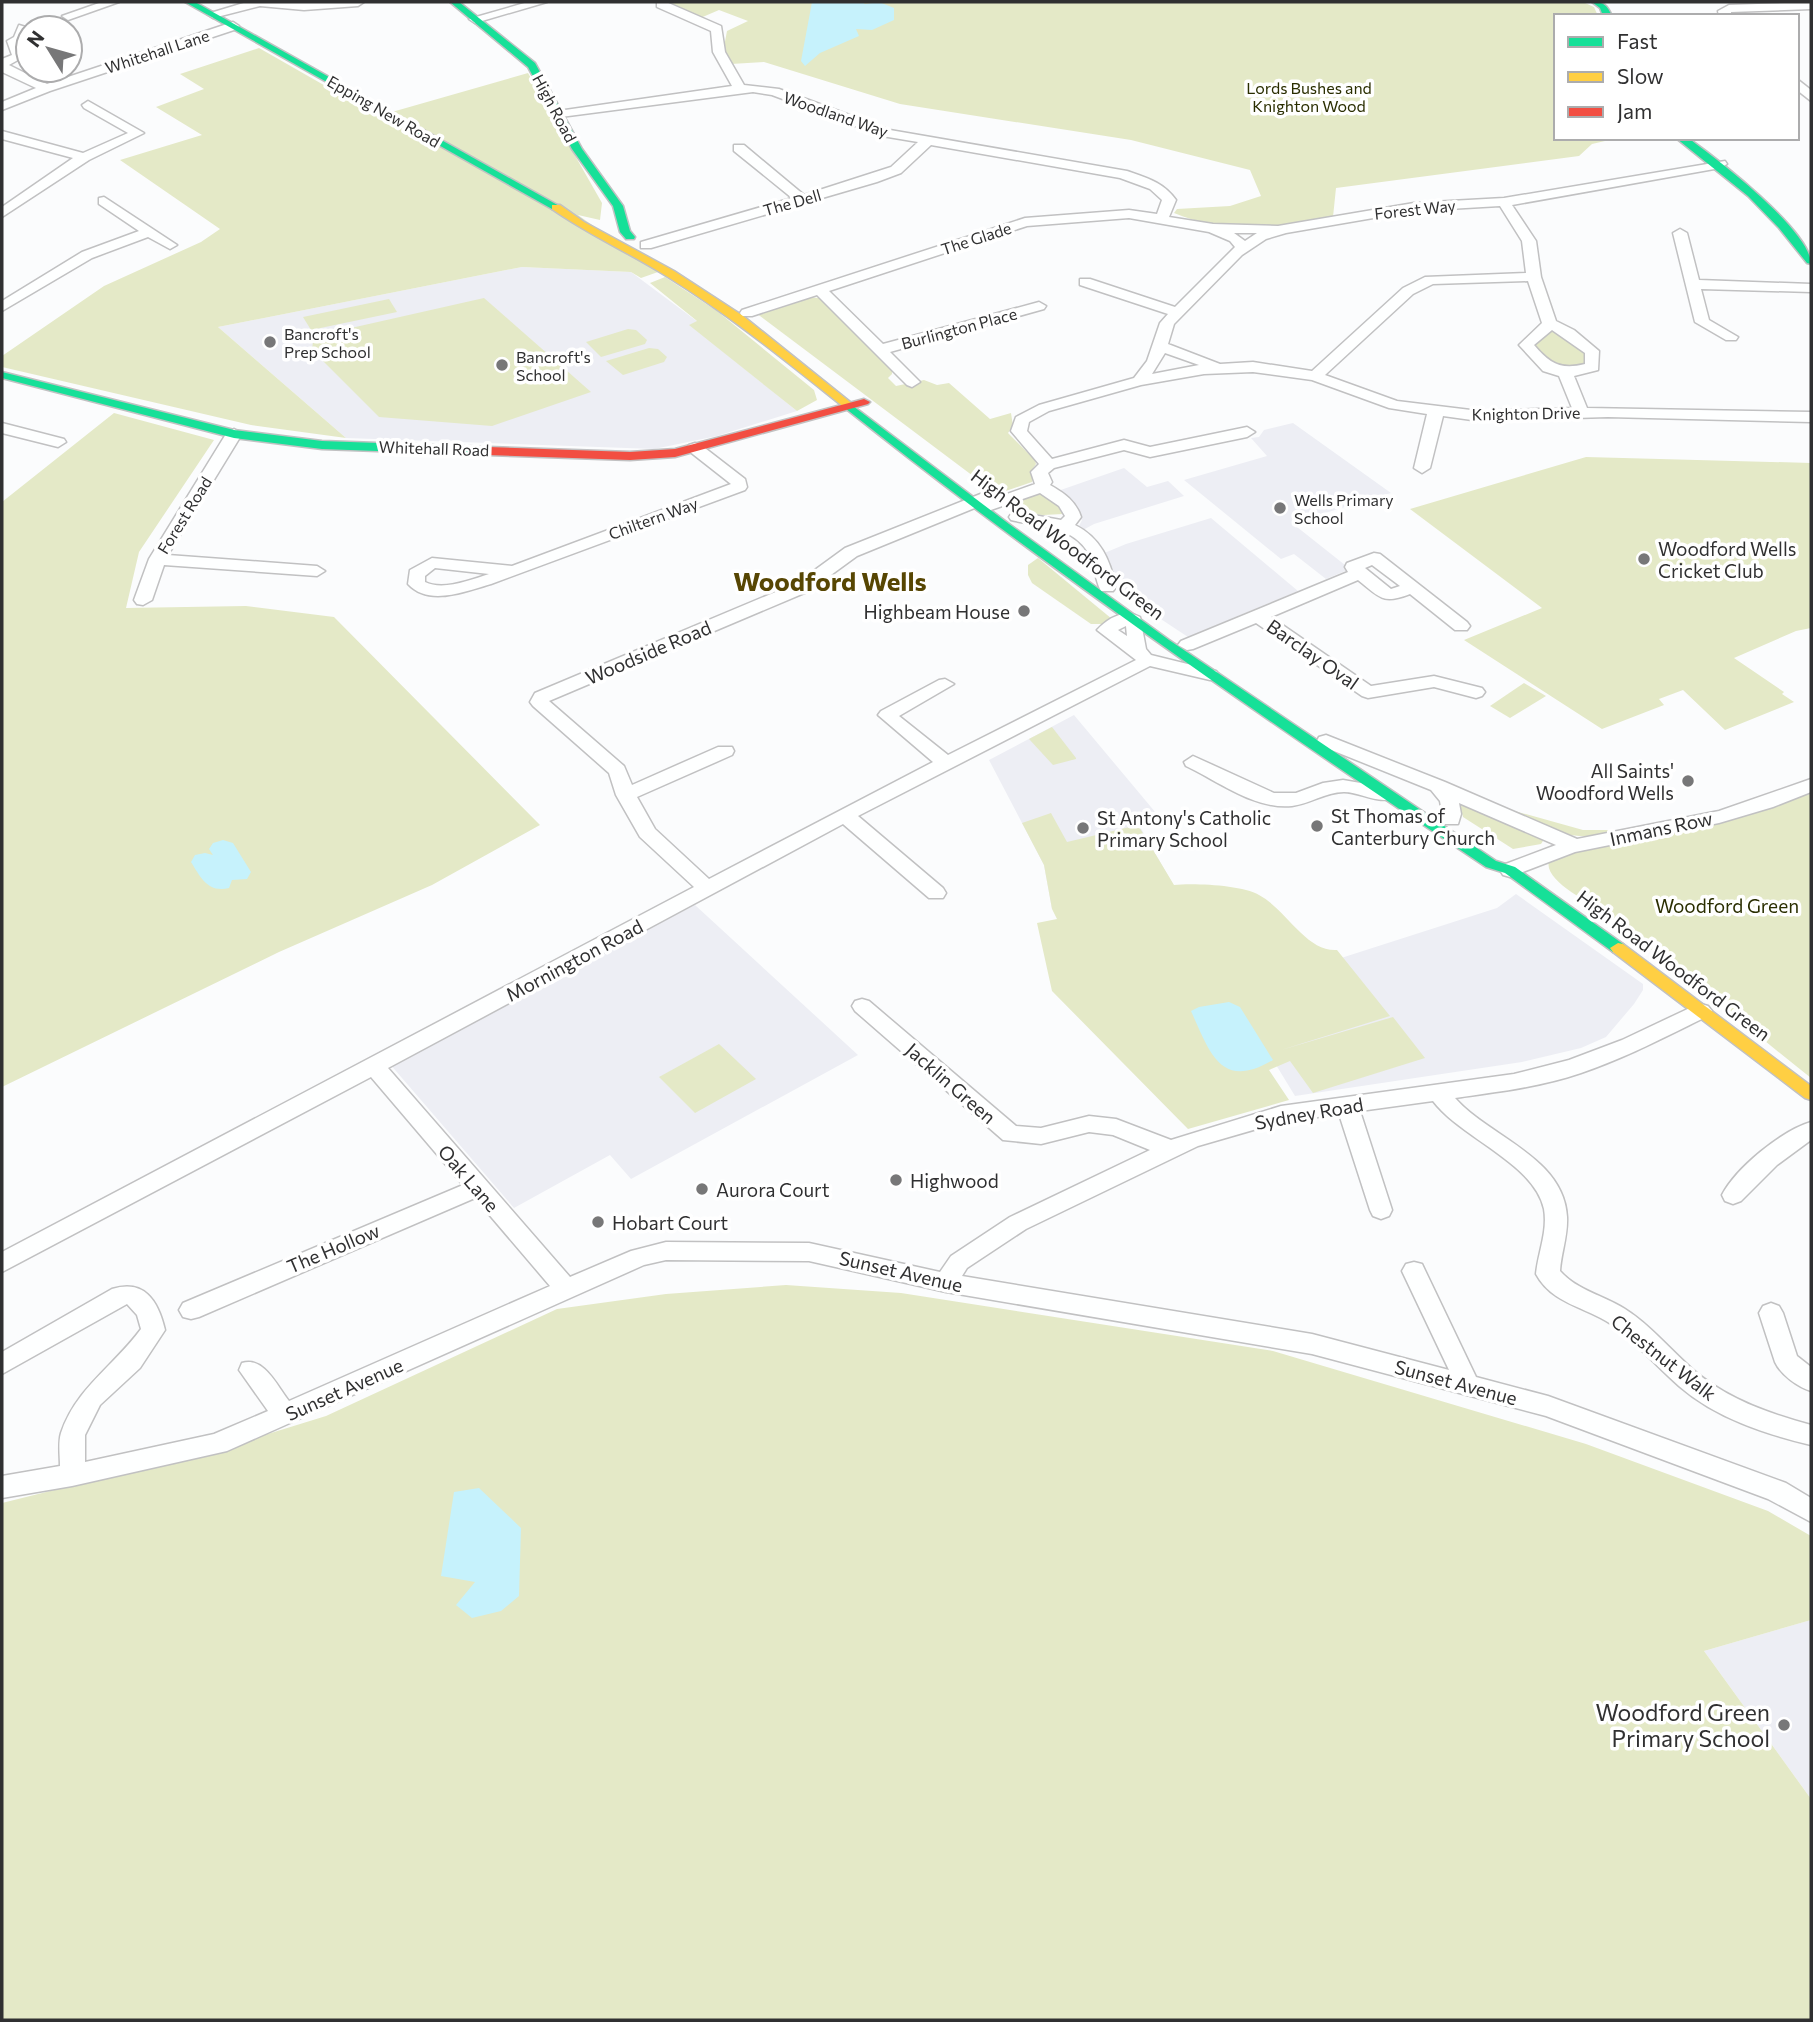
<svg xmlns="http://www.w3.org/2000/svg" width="1813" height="2022" font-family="Commissioner,sans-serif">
	<rect width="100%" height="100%" fill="#fbfcfd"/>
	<g fill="#edeef4">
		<polygon points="522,267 631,272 698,322 690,325 797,411 717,436 654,449 346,438 218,327"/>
		<polygon points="1293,423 1391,493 1292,523 1350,569 1326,579 1294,554 1281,559 1184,480 1267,456 1251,438 1259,437 1264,430"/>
		<polygon points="1124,468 1147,487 1168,481 1184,496 1094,524 1083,530 1078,528 1082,520 1052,493"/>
		<polygon points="1211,518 1298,591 1188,637 1132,600 1116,581 1102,554 1126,544"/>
		<polygon points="1074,715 1161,819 1139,825 1186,907 1052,909 1044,865 989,760"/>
		<polygon points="1516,894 1643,984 1643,990 1634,1004 1606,1037 1581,1048 1522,1062 1295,1096 1234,996 1338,959 1497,908"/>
		<polygon points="695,905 858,1055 631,1179 610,1155 514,1208 389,1063"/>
		<polygon points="1811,1620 1811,1799 1704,1651"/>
	</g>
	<g fill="#e4e9c7">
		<path d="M666,2H1583L1594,7L1598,16H1556V138H1618L1592,144L1579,156L1336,188L1333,217C1279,227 1226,235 1174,213L1177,209L1230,206L1261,196L1250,170L1131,140L900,104L764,62L731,64L723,52L727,31L748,21L719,10L698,19Z"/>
		<polygon points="259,48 378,116 528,73 602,203 600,220 578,215 658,272 641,278 631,272 522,267 218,327 346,438 251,425 2,367 2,356 104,286 201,242 220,229 120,160 202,135 156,107 204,89 180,74"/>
		<polygon points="665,277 717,311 814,390 817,400 797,411 689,325 697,321 650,283"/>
		<polygon points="807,297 819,298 830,308 892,369 892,374 888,378 896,386 924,380 937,385 949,383 990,419 1011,413 1013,426 1008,433 1035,460 1036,464 1032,470 1035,475 1032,482 997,494 756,313"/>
		<polygon points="484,298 591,392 492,426 379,417 312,350 313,341 320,335"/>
		<polygon points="389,299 397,312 311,330 303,317"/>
		<polygon points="628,329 636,330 647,340 645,344 601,357 586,342"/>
		<path d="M1556,329L1585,352L1587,363C1575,372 1554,368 1543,359C1539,356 1536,348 1533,344L1548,330Z"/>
		<polygon points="649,348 658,349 667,357 664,362 623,375 606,361"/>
		<polygon points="114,413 214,440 139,552 126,608 246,606 334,617 540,825 432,885 279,952 2,1087 2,502"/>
		<polygon points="1586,457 1811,463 1811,628 1796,631 1734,658 1784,692 1782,694 1794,702 1725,730 1683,690 1659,699 1664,705 1602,729 1464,640 1542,608 1410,509"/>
		<path d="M1032,494C1045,493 1062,501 1063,514C1044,515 1025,518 1012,503Z"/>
		<polygon points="1038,558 1112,619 1103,624 1091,624 1032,583 1028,575 1028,565"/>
		<polygon points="1524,683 1546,696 1510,718 1490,706"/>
		<polygon points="1052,727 1076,758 1076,759 1053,765 1029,739"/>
		<path d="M1811,792V1078C1742,1023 1674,966 1604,913C1590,902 1543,881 1549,861L1561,856L1737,816Z"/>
		<polygon points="1465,803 1540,836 1543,841 1541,844 1513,849 1463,817 1460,806"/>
		<path d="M1504,808L1583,830H1612L1616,832C1571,845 1544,826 1504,808Z"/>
		<path d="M1051,813L1067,842L1138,825L1174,885C1194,883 1242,885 1259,895C1286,909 1306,952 1337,950L1390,1016L1281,1050L1393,1017L1425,1058L1313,1093L1290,1061L1269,1070L1289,1100L1188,1129L1052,991L1037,923L1057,919L1052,909L1044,865L1022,823Z"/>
		<polygon points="719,1044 756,1079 695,1113 659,1077"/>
		<polygon points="786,1285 901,1293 1273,1351 1586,1444 1768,1511 1811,1536 1811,1620 1704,1651 1811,1799 1811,2020 2,2020 2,1503 223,1448 326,1416 557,1309 666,1294"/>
	</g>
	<g fill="#c6f2fc">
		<polygon points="812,2 862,2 865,4 879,2 894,8 894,20 872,30 856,29 859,36 820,53 805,66 801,61"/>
		<path d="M1229,1002L1240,1007L1273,1060C1221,1091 1210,1053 1191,1011L1199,1007Z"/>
		<polygon points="479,1488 521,1528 519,1596 501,1611 472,1618 456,1605 475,1582 441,1576 454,1492"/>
	</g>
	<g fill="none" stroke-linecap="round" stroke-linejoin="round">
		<path fill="#c6f2fc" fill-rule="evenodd" d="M223,840L233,843L251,872L247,879L232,880L229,888C208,893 201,878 191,862L195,855L205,853L213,855L209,849L213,843Z"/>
		<defs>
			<g id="street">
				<polygon points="102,2 119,2 68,20 62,16"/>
				<polygon points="247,2 364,2 358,6 304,10 260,6 213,18 207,14"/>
				<polygon points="528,2 547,2 475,23 469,19"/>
				<path d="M657,2H666L721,26L725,52L744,85L779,89L890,130L1127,171C1147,178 1163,182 1176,200L1169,217L1213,224L1278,226L1414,203L1504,198L1725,161L1727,164L1720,168L1512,205L1536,241L1541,277L1556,321L1574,330L1599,351L1598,370L1574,376L1587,408L1811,412V422L1608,417L1479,421L1443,416L1430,468L1422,473L1414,468L1427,414L1389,408L1312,380L1253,372L1204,374L1141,385L1049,411L1029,422L1027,431L1052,459L1124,440L1150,447L1247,427L1255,432L1247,437L1150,457L1124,450L1054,468L1048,473L1052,482L1050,485C1064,493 1076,501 1081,517L1075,525C1101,538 1110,560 1116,587L1113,591H1101C1095,580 1095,566 1089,554C1073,525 1039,527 1011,520L1009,517L1011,514L1017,512L1061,520L1065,516L1059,506L1040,493L985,512L977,507L857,556L809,591L549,701L624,766L632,785L718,747H732L734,751L732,755L637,797L655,829L709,879L933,762L878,715L881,711L939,680L945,679L954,684L899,716L948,755L1136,660L1097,630C1109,617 1125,609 1140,617L1146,649L1151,655L1216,671L1219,675L1216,679L1210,680L1150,666L858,816L943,888L946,893L943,898H929L843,824L388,1068L570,1277L631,1251L666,1242L809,1243L940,1272L951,1256L1010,1217L1150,1150L1113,1135L1089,1132L1041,1144L1003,1140L855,1011L852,1006L855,1001L862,999L869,1001L1016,1126L1041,1128L1089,1116L1116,1119L1171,1140L1281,1106L1514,1074L1569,1060L1622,1040L1694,1006L1701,1004L1708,1006L1712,1011L1708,1016C1667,1036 1625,1058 1581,1073C1540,1087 1497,1092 1455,1098C1489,1137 1564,1157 1567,1217C1568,1236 1561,1253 1560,1271C1578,1291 1603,1295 1625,1309C1653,1327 1673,1353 1698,1374C1732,1401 1771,1414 1811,1425V1445C1765,1434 1716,1418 1679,1386C1656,1366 1636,1342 1611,1324C1586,1307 1552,1304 1536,1274C1538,1253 1548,1231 1544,1209C1534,1163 1461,1138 1433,1101L1360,1111L1392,1210L1389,1216L1381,1219L1373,1216L1370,1210L1339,1114L1281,1122L1198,1146L1026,1229L967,1268L962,1276L1312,1334L1449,1370L1402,1271L1406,1264L1414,1262L1422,1264L1476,1377L1548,1396L1786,1483L1811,1498V1522L1768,1499L1546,1416L1312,1354L946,1292L809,1261L666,1260L644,1265L227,1451L72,1486L2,1498V1476L60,1466C60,1456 58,1443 61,1433C76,1388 114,1366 141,1329L137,1315L127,1304L2,1374V1352L112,1289C144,1279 158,1300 165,1330L140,1368L100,1405L85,1435V1462L214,1434L268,1411L239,1370L242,1363C264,1356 277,1386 289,1401L550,1286L475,1198L199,1317L191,1319L183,1317L179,1310L183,1303L463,1185L371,1077L2,1272V1252L694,887L640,837L616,795L609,773L533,706L530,702L535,693L797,583L845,548L983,493H995L996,498L1035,484L1031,472L1039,464L1011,431L1016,417L1039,405L1134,378L1147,361L1160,323L1168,314L1080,285V279H1090L1175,307L1235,247L1230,241L1209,232L1129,218L1027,226L829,291L883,344L1039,302L1046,306L1044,309L890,352L920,382L912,387L907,385L817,295L752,316H742L740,313L742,310L1025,218L1129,210L1157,214L1162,200L1150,189L1120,178L931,145L901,173L877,182L651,248H641V242L792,198L734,151V145H744L804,195L891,167L918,142L882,136L772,95L753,92L553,118L552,115L558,111L732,86L713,52L711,31L657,7ZM1500,206L1522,241L1526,273L1425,277L1403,288L1312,371L1253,362L1220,364L1168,344L1174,324L1242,255L1266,239L1286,233L1414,211ZM1234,233H1257L1245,241ZM1528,281L1542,323L1519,345L1543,371L1559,376L1572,408L1479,411L1397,401L1325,375L1413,294L1433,284ZM1552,330L1585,353V364C1561,370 1550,364 1534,345ZM1165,353L1199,365L1152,374ZM1126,626L1127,636L1118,630Z"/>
				<polygon points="1811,2 1811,9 1731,12 1731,16 1719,16 1718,11 1729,5"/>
				<polygon points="233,22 239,26 237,29 50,91 2,110 2,102 36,88 2,72 2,59 12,55 7,41 14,37 19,25 29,28 25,39 20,43 25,56 9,65 47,84"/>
				<polygon points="1797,79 1811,90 1811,101 1797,90"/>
				<polygon points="88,101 144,133 89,160 2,217 2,207 73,158 2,139 2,131 83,153 128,133 84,108 82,105"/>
				<polygon points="104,197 177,245 170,249 148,237 92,258 2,311 2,301 82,252 139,231 99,204 99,198"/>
				<polygon points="1680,229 1687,233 1699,280 1811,284 1811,292 1701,289 1709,320 1738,337 1736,340 1726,340 1695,322 1673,233"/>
				<polygon points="2,423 64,439 66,442 58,447 2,433"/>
				<polygon points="234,429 242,434 168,555 317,566 325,571 317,576 164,565 152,600 143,605 137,604 134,600 149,559 226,434"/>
				<path d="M695,443L701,445L745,479L747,487L745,490L491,584C466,591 429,607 408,584L410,570L432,558L512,566L731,484L689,451L687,448L689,445ZM435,568L489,574C470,580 443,591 425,582V576Z"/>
				<path d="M1374,553L1380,554L1467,622L1470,626L1467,630H1455L1410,594C1382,605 1380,597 1358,580L1271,617L1371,686L1434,676L1482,688L1485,692L1482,696L1476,698L1434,687L1368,698L1362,696L1256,623L1193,649L1187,650L1178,645L1181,641L1348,572L1345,567L1347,563ZM1372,565L1400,586L1391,589L1365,568Z"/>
				<polygon points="1326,735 1445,782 1577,839 1719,811 1811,779 1811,792 1773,807 1719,823 1575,852 1510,877 1503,875 1500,870 1503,865 1556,845 1459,803 1461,814 1458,824 1444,824 1440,801 1431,790 1319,745 1317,741 1319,737"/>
				<path d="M1193,756L1274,793H1296L1323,783L1343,780L1378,786L1391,791L1394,795L1391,799C1376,803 1359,792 1344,792C1325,792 1310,804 1292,806C1255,810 1218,781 1186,766L1184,762Z"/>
				<path d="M1811,1122V1140L1777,1165L1741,1201L1733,1204L1725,1201L1722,1195C1736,1168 1781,1131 1811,1122Z"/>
				<path d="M1771,1303L1779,1306L1783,1313L1797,1356L1811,1367V1391C1798,1387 1781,1375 1775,1362L1759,1313L1763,1306Z"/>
			</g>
			<g id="fast">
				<polygon points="185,2 195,2 561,207 552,209"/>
				<polygon points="450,2 459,2 535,63 582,149 623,206 630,231 635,237 634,239 626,239 620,232 613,206 572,149 528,67"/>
				<path d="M1592,2C1604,2 1607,5 1612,16H1603L1600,8Z"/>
				<path d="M1676,138H1688C1716,158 1811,231 1811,264L1807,263L1779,228L1748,196Z"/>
				<polygon points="2,372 234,430 322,441 488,447 494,451 488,455 322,449 234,438 2,378"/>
				<path d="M849,403L1009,524L1169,640L1496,861L1515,867L1623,944L1626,948L1623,952H1613L1505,873L1486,867C1267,721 1051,572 845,408L843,406Z"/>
			</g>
			<g id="slow">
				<path d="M552,205H560L584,222L674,271L743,316L855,406L849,409L845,408C787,362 731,316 668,277C630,253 589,235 552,209Z"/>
				<polygon points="1618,943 1623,944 1811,1086 1811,1100 1805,1098 1613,952 1610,948"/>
			</g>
			<polygon id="jam" points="864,399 870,402 868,404 675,457 630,460 488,455 482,451 488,447 630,452 675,449"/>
		</defs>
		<use href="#street" stroke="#c1c1c2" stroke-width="3"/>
		<use href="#fast" stroke="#c1c1c2" stroke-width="3"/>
		<use href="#slow" stroke="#c1c1c2" stroke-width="3"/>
		<use href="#jam" stroke="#c1c1c2" stroke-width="3"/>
		<use href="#street" fill="#feffff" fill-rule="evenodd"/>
		<use href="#fast" fill="#16e098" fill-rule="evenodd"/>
		<use href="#slow" fill="#ffcf43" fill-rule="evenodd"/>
		<use href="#jam" fill="#f24e42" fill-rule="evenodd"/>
	</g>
	<g fill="#777778" stroke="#fff" stroke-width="2.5">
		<circle cx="270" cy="342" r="7"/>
		<circle cx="502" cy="365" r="7"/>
		<circle cx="1280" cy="508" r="7"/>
		<circle cx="1644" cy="559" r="7"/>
		<circle cx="1024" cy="611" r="7"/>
		<circle cx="1688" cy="781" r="7"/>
		<circle cx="1317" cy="826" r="7"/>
		<circle cx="1083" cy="828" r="7"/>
		<circle cx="896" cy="1180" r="7"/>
		<circle cx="702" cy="1189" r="7"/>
		<circle cx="598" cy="1222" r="7"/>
		<circle cx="1784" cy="1725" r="7"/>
	</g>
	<g text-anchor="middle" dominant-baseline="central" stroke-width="7" stroke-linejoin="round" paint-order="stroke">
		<g font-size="16" fill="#303031" stroke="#fff">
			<text transform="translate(157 51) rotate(-18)">Whitehall Lane</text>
			<text transform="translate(555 108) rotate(62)">High Road</text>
			<text transform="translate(384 111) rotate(30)">Epping New Road</text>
			<text transform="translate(836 114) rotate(19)">Woodland Way</text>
			<text transform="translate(792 202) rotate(-16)">The Dell</text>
			<text transform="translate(1415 209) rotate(-6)">Forest Way</text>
			<text transform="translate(976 238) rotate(-18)">The Glade</text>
			<text transform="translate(959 328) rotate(-15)">Burlington Place</text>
			<text transform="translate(1526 413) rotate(-1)">Knighton Drive</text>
			<text transform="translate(434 448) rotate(2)">Whitehall Road</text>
			<text transform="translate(184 515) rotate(-58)">Forest Road</text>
			<text transform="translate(653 518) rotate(-20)">Chiltern Way</text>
		</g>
		<g font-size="16" fill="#2a2e00" stroke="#fff">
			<text x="1309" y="87">Lords Bushes and<tspan x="1309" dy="18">Knighton Wood</tspan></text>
		</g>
		<g font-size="16" fill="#303031" stroke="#fff" text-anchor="start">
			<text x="284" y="333">Bancroft's<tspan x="284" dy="18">Prep School</tspan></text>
			<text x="516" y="356">Bancroft's<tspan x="516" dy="18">School</tspan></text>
			<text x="1294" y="499">Wells Primary<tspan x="1294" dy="18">School</tspan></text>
		</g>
		<g font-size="19" fill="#303031" stroke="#fff">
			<text transform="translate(1068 544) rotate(37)">High Road Woodford Green</text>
			<text transform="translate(648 652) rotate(-23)">Woodside Road</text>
			<text transform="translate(1313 654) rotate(35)">Barclay Oval</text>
			<text transform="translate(1661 828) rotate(-12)">Inmans Row</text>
			<text transform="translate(574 960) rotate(-28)">Mornington Road</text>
			<text transform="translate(1674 965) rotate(37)">High Road Woodford Green</text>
			<text transform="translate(951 1083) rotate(41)">Jacklin Green</text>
			<text transform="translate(1309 1113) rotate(-10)">Sydney Road</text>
			<text transform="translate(469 1178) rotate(49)">Oak Lane</text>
			<text transform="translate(333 1248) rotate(-23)">The Hollow</text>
			<text transform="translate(901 1271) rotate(13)">Sunset Avenue</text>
			<text transform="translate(1664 1357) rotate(38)">Chestnut Walk</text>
			<text transform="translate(1456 1382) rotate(15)">Sunset Avenue</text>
			<text transform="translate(344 1389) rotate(-24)">Sunset Avenue</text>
		</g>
		<g font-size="19" fill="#303031" stroke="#fff" text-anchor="start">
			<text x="1658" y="548">Woodford Wells<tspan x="1658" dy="22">Cricket Club</tspan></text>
			<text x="1010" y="611" text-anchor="end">Highbeam House</text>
			<text x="1674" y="770" text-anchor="end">All Saints'<tspan x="1674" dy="22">Woodford Wells</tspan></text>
			<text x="1331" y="815">St Thomas of<tspan x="1331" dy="22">Canterbury Church</tspan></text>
			<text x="1097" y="817">St Antony's Catholic<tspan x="1097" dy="22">Primary School</tspan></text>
			<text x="910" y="1180">Highwood</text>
			<text x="716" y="1189">Aurora Court</text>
			<text x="612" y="1222">Hobart Court</text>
		</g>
		<g font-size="19" fill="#2a2e00" stroke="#fff">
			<text x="1727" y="905">Woodford Green</text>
		</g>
		<g font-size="23" fill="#303031" stroke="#fff" text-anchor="end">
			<text x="1770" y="1712">Woodford Green<tspan x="1770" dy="26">Primary School</tspan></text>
		</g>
		<g font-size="26" font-weight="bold" fill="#574603" stroke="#fff">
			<text x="830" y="580">Woodford Wells</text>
		</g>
	</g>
	<rect width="1813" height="2022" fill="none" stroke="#303031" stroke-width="7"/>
	<rect x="1554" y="14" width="245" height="126" fill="#ffffff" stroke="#acacad" stroke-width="2"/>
	<rect x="1568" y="37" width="35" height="10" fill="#16e098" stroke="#acacad" stroke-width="2"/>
	<text x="1617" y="49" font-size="21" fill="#303031">Fast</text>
	<rect x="1568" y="72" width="35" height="10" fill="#ffcf43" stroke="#acacad" stroke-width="2"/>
	<text x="1617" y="84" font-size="21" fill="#303031">Slow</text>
	<rect x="1568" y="107" width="35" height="10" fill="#f24e42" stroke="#acacad" stroke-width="2"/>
	<text x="1617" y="119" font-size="21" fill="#303031">Jam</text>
	<g transform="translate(49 49) rotate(307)"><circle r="33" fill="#ffffff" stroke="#acacad" stroke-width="2"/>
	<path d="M0-5L12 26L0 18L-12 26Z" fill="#777778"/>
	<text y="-10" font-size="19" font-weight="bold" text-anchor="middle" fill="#303031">N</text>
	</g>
</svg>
